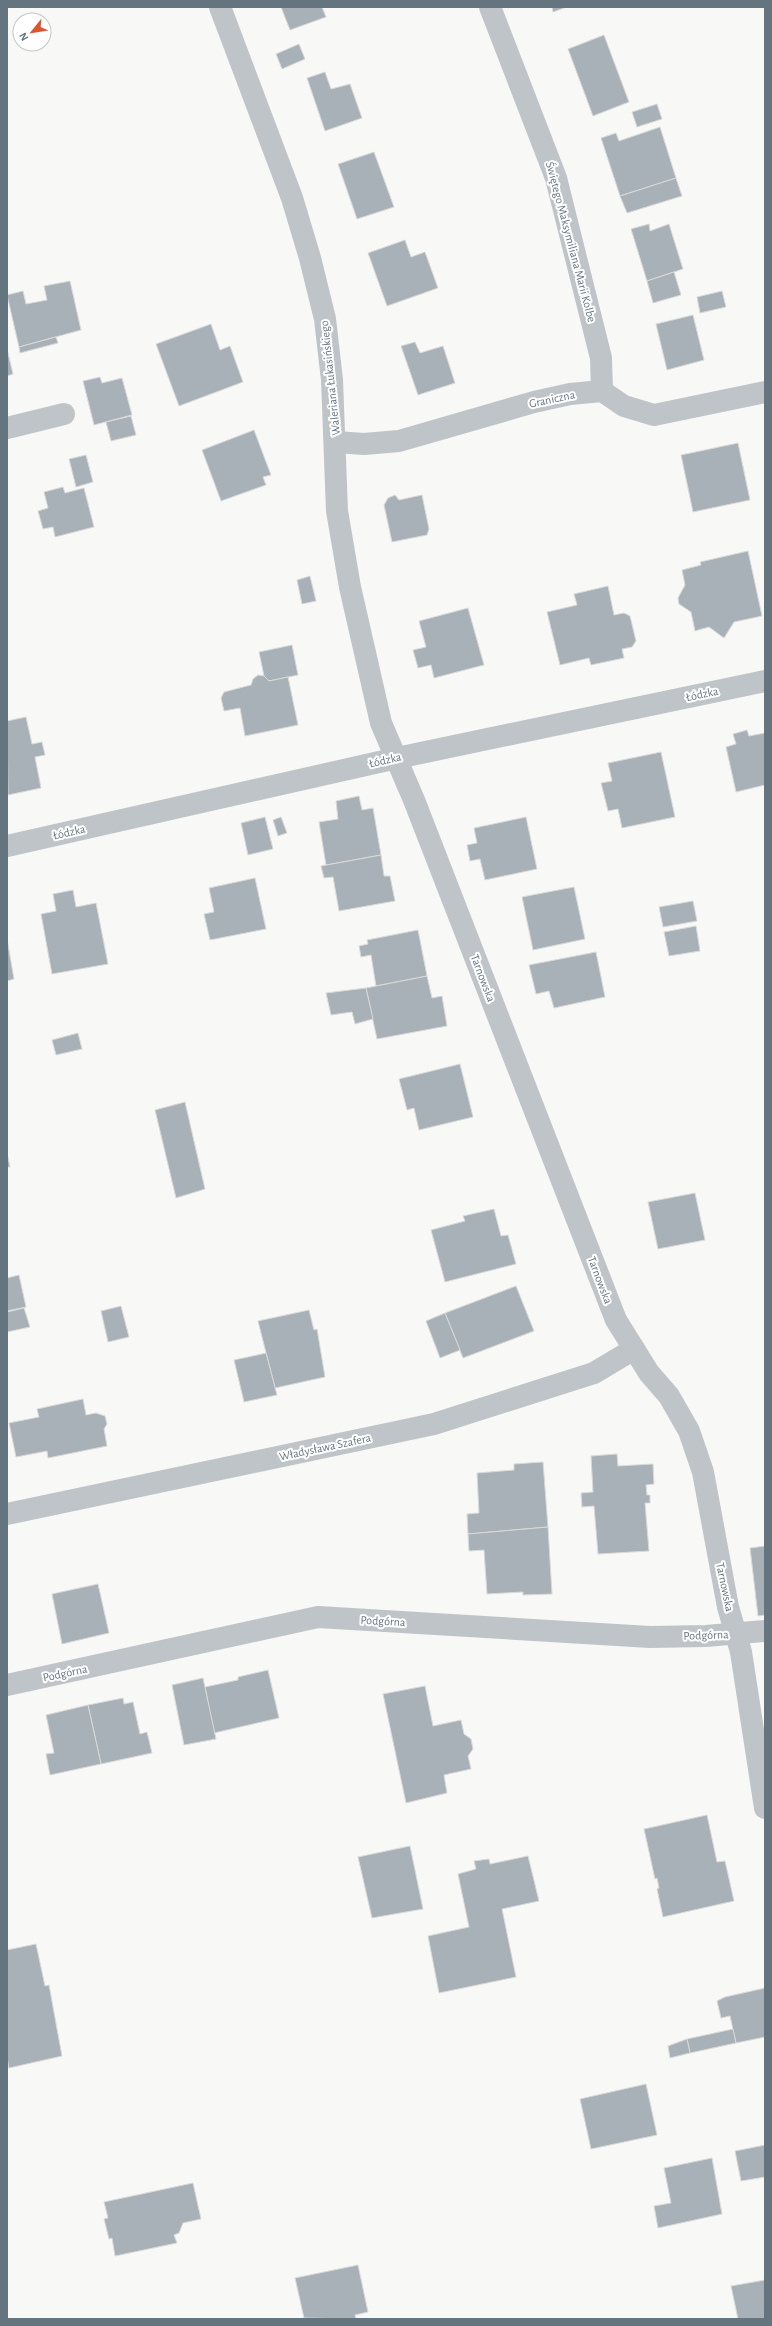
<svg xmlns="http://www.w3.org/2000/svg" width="772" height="2326" font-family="'Alegreya Sans',sans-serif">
	<rect width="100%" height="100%" fill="#f8f8f6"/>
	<g fill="#a8b1b7" stroke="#dadad8">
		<polygon points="281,7 322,7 326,17 290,30"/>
		<polygon points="552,7 567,7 553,12"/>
		<polygon points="604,35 629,102 593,116 568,49"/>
		<polygon points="299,44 305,59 282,69 276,54"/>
		<polygon points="325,72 331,89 350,84 362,118 325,131 307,78"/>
		<polygon points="657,104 662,119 637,127 632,112"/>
		<polygon points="660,127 676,178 620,196 601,138 616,133 619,141"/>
		<polygon points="374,152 394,207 357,219 338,164"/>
		<polygon points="676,178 682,196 627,213 620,196"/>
		<polygon points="649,224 650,231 669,224 683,269 647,281 631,229"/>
		<polygon points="405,240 411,257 425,252 438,288 387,306 368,253"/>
		<polygon points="674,272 681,295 653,303 647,281"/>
		<polygon points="70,281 81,330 19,347 7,295 23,291 26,304 47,300 44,286"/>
		<polygon points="722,291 726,307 700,313 697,297"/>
		<polygon points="693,315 704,360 667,370 656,324"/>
		<polygon points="211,324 220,350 230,346 243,382 179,406 156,344"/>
		<polygon points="56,337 58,343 20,353 19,347"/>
		<polygon points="415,342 420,353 443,346 455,383 418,395 401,346"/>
		<polygon points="7,349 13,374 7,376"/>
		<polygon points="100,377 102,383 122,378 132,415 94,425 83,381"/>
		<polygon points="131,416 136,435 111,441 106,422"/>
		<polygon points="254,430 271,475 263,477 266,485 221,501 202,450"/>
		<polygon points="738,443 750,500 693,512 681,455"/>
		<polygon points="86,455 93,482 76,487 69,459"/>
		<polygon points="63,487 65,493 84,488 94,527 55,537 53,527 43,529 38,511 48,508 44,492"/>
		<polygon points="395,495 399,500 422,495 429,529 427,535 392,542 384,505 388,498"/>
		<polygon points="748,551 762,616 734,622 724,638 709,627 695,631 691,612 679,604 678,598 685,585 682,570 701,565 700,562"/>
		<polygon points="310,576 316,601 302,604 297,580"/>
		<polygon points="608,586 614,615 624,613 630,616 636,641 632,647 622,649 624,658 591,665 589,658 560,665 547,612 577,605 574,594"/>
		<polygon points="468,608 484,665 434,678 431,665 418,668 413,650 426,647 419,621"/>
		<polygon points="292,645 298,675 269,681 264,676 259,652"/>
		<polygon points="258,675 264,676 269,681 288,677 298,725 245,736 240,708 224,711 221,698 224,692 251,685 253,679"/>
		<polygon points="26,717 32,744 42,742 45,755 35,757 41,788 8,795 7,721"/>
		<polygon points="747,730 749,736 765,733 765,785 736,792 726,747 736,744 733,734"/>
		<polygon points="661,752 675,817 622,828 618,809 608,811 601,783 612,781 608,763"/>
		<polygon points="359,796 362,810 373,808 381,855 326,865 319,822 338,819 336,801"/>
		<polygon points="265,817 273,849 248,855 241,823"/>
		<polygon points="281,817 287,833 278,836 273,820"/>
		<polygon points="526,817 537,869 485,880 480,859 470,861 467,845 477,843 474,828"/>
		<polygon points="381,855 384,876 390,876 395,901 339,911 333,877 324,878 321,866"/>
		<polygon points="255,878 266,929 210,940 204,914 214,912 209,888"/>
		<polygon points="574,887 585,939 533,950 522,897"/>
		<polygon points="73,890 76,907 96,903 108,964 52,974 41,914 56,911 53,894"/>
		<polygon points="693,901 697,921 663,927 659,907"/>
		<polygon points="696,926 700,951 669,956 664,932"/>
		<polygon points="418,930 427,976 376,986 371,955 361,957 359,946 368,944 367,940"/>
		<polygon points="7,939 14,979 7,981"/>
		<polygon points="596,952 605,997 554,1008 549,991 536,994 529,965"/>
		<polygon points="427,976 432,998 442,996 447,1026 377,1039 366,988"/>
		<polygon points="366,988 373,1019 355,1024 352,1012 331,1015 326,993"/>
		<polygon points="78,1033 82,1049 56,1055 52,1040"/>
		<polygon points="460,1064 473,1117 419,1130 414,1108 407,1110 399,1079"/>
		<polygon points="185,1102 205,1189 176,1198 155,1110"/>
		<polygon points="7,1153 10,1167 7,1167"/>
		<polygon points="695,1193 705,1240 658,1249 648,1202"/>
		<polygon points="494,1209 501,1236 508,1235 516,1264 445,1282 431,1230 465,1221 463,1216"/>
		<polygon points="19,1275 26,1307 7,1311 7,1278"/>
		<polygon points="516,1286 534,1331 463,1358 445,1313"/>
		<polygon points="121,1306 129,1337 108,1342 101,1311"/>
		<polygon points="24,1308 30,1327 7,1332 7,1312"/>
		<polygon points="309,1310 314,1330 317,1329 325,1377 275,1388 258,1321"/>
		<polygon points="445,1313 460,1350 440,1358 426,1321"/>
		<polygon points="266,1353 277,1395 244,1402 234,1360"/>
		<polygon points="83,1399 86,1415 96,1413 105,1416 107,1424 104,1429 107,1446 48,1458 47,1451 16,1457 9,1423 39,1417 37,1409"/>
		<polygon points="617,1454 618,1466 653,1464 654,1484 646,1485 647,1495 650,1495 650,1503 645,1503 649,1551 598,1554 594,1506 582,1507 581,1493 593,1492 591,1456"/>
		<polygon points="543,1462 548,1527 468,1534 467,1514 479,1513 477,1473 514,1470 514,1464"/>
		<polygon points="548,1527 552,1594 523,1595 523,1592 487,1594 484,1550 469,1551 468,1534"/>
		<polygon points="765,1546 765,1615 758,1616 750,1548"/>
		<polygon points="98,1584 109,1633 62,1644 52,1594"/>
		<polygon points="268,1670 279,1718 214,1733 205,1687 238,1680 238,1677"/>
		<polygon points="203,1678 216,1739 184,1745 172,1685"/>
		<polygon points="425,1686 433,1726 461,1720 464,1734 471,1739 473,1749 468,1756 471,1769 444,1775 447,1793 406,1803 383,1694"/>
		<polygon points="123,1698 124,1704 133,1702 140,1734 147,1732 152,1753 101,1764 88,1705"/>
		<polygon points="88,1705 101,1764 50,1775 46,1754 54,1753 46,1715"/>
		<polygon points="707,1815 717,1862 725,1861 734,1901 663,1917 657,1889 659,1888 657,1878 655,1879 644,1829"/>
		<polygon points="410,1846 423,1909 372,1918 358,1857"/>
		<polygon points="528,1856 539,1901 502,1909 516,1977 439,1993 428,1936 469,1927 458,1874 476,1869 474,1861 489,1859 490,1864"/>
		<polygon points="36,1944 45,1986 49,1985 62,2056 9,2068 7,2057 7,1950"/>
		<polygon points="765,1988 765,2037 736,2043 730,2016 721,2018 717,2001 725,1997"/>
		<polygon points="733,2029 736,2043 690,2053 687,2039"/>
		<polygon points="687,2039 690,2053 670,2058 668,2046"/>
		<polygon points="646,2084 657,2135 591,2149 580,2099"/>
		<polygon points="765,2145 765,2177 741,2181 735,2151"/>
		<polygon points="712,2158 722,2214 658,2228 654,2206 671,2203 664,2168"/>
		<polygon points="193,2183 201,2219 183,2223 179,2233 174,2235 177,2243 115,2256 112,2238 109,2239 104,2219 108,2218 104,2202"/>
		<polygon points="358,2265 368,2312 355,2315 356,2319 304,2318 295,2278"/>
		<polygon points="765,2280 765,2319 738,2319 731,2286"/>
	</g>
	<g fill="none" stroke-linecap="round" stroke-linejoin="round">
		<g stroke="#bfc4c8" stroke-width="22">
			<polyline points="220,7 292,198 310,258 325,319 332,380 337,511 350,587 381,723 414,800 616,1320 649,1373 669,1396 689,1431 703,1472 728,1607 741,1652 765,1808"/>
			<polyline points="490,7 556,178 601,358 602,391"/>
			<polyline points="7,428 64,414"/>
			<polyline points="336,442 364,444 399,441 534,402 570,394 602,391 624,406 654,415 765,392"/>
			<polyline points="7,846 397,758 765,681"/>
			<polyline points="7,1514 434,1424 594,1373 634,1349"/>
			<polyline points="7,1685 318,1617 650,1637 706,1636 765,1631"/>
		</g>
	</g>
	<g text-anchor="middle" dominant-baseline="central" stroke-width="4" stroke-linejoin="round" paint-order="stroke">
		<g font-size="12" fill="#647580" stroke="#fff">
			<text transform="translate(571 242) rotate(75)">Świętego Maksymiliana Marii Kolbe</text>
			<text transform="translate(330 378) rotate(-96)">Waleriana Łukasińskiego</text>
			<text transform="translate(552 399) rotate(-12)">Graniczna</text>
			<text transform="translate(702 694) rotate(-12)">Łódzka</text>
			<text transform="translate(385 760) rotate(-13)">Łódzka</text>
			<text transform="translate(69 832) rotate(-13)">Łódzka</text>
			<text transform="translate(483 978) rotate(69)">Tarnowska</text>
			<text transform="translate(600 1280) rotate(69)">Tarnowska</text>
			<text transform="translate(325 1447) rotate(-12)">Władysława Szafera</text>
			<text transform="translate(725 1587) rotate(78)">Tarnowska</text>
			<text transform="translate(383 1621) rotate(3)">Podgórna</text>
			<text transform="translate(706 1635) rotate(-2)">Podgórna</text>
			<text transform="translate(65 1673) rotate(-12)">Podgórna</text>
		</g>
	</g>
	<rect width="772" height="2326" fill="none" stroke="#647580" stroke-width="16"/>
	<g transform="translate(32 32) rotate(240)"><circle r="19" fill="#ffffff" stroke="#c1c8cc"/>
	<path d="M0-3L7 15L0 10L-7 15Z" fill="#dd5431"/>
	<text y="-6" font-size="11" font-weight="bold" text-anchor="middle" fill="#647580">N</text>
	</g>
</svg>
